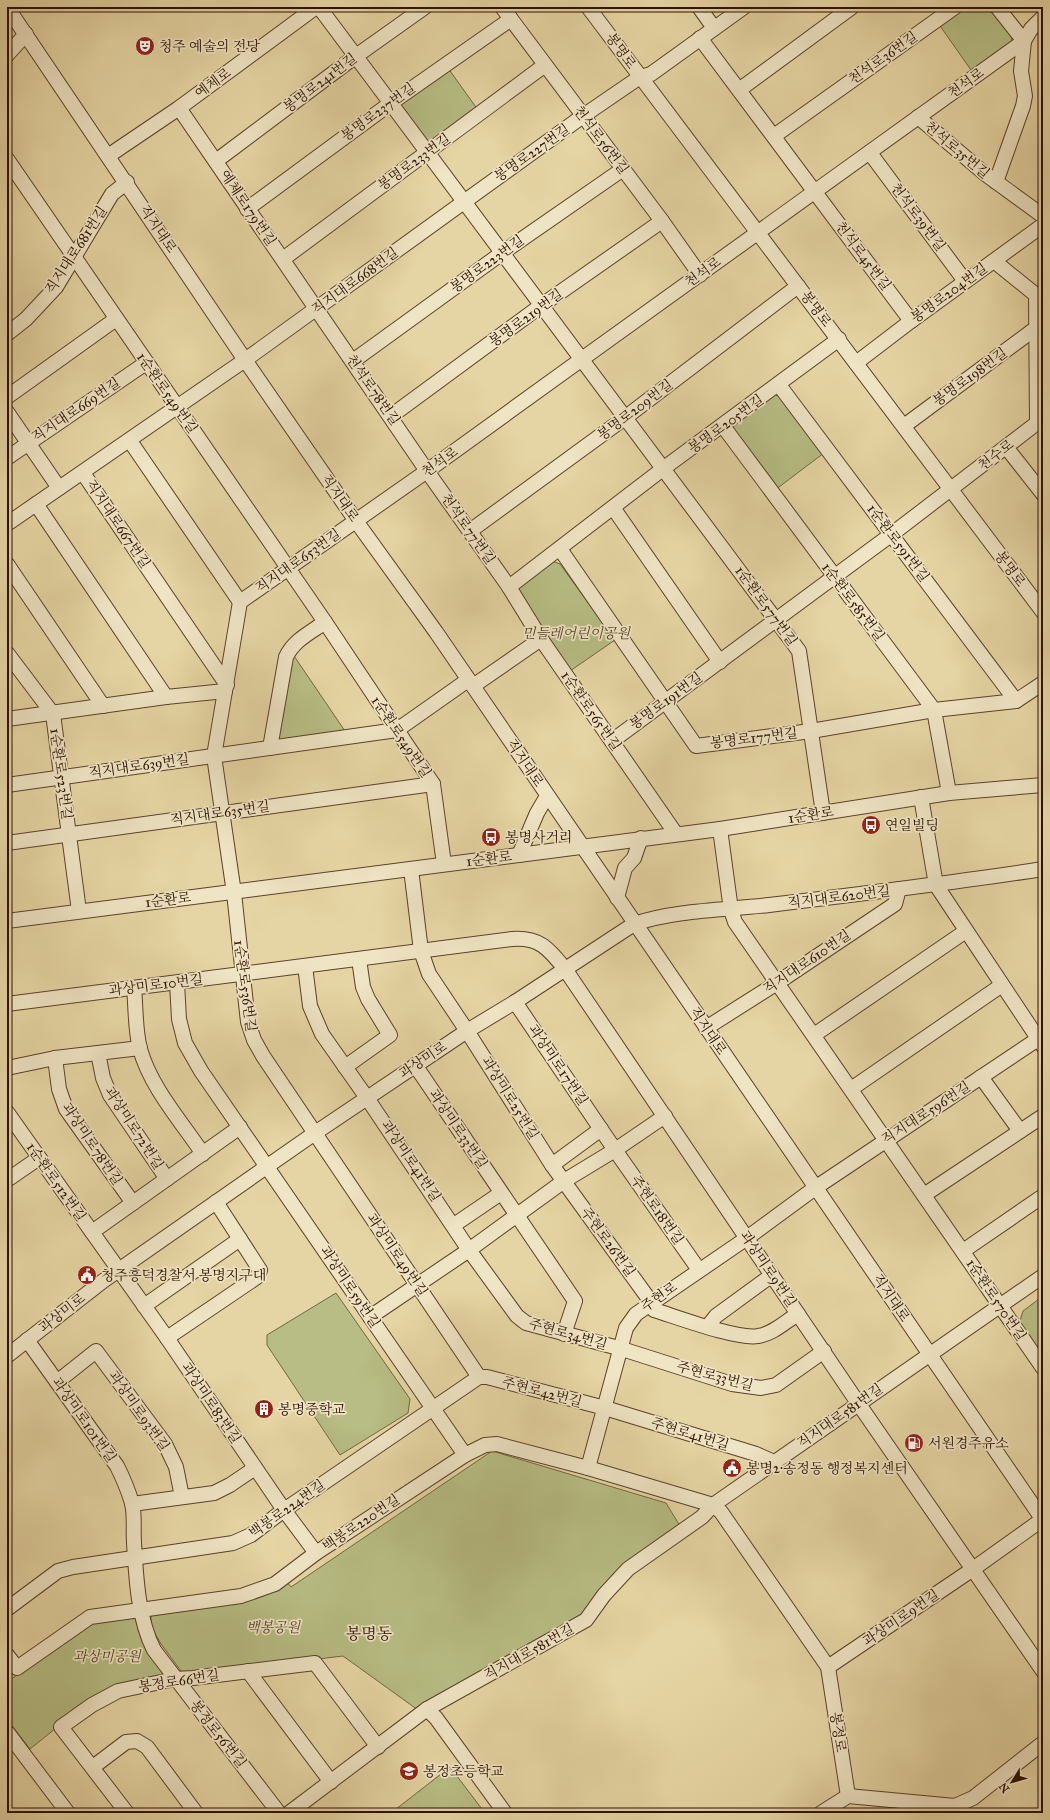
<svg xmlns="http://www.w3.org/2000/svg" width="1050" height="1820" font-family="'IM FELL Great Primer','Noto Serif KR',serif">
	<rect width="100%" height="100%" fill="#e6d5a4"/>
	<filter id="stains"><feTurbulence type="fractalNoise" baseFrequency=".005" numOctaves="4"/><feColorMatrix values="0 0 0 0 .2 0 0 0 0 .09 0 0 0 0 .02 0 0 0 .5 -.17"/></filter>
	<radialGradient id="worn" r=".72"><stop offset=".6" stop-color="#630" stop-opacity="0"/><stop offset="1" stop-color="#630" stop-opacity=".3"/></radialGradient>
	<g fill="#b7bd84" stroke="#726642">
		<polygon points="961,7 990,7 1011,33 1012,42 971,70 938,23"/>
		<polygon points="448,68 478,110 434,143 427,141 401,107 402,100"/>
		<polygon points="771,394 782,397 824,453 775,490 732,433 732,424"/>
		<polygon points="552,561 560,564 615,640 570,671 518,595 519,584"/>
		<polygon points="292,653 347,734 276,745"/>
		<polygon points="336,1293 410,1399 408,1413 340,1455 267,1345 267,1335"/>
		<polygon points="1043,1296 1043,1359 1019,1324 1023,1311"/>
		<polygon points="492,1451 666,1503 680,1526 581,1617 418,1710 343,1656 184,1675 161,1644 151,1626 151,1612 286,1581 291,1587"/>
		<polygon points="137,1617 163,1666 162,1678 61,1724 30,1749 7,1719 7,1682 92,1622"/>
		<polygon points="450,1767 485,1813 391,1813"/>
	</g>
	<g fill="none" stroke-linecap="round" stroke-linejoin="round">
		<defs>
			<g id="minor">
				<polyline points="7,7 245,360 356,521 436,632 1043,1520"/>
				<polyline points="319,7 799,651 823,813"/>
				<polyline points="502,7 662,221 700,275"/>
				<polyline points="588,7 1043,612"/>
				<polyline points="699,7 714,28"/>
				<polyline points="700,38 911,321"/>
				<polyline points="7,55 26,34"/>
				<polyline points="739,90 852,7"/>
				<polyline points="179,108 427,471 509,587 541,639 676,834"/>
				<polyline points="918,117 984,173 1043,216"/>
				<polyline points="774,136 955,7"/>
				<polyline points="870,153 965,281"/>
				<polyline points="108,156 179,108 316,7"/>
				<polyline points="7,159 325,622 433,784 444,864"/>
				<polyline points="216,161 356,56 425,7"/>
				<polyline points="996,182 1023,106 1025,96 1021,71 1024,41 997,7"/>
				<polyline points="247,209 391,103 511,19"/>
				<polyline points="283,259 545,65"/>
				<polyline points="994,261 1036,295 1037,423"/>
				<polyline points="7,334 26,319 56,287 112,194 127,182"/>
				<polyline points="353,361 502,253 623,169"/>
				<polyline points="856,363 911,321 1043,225"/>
				<polyline points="779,385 1016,701"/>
				<polyline points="7,397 116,319"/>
				<polyline points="7,412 59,488"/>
				<polyline points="391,416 542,305 662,221"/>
				<polyline points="723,426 934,710 949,793"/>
				<polyline points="904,426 1036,328"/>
				<polyline points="130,441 240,602"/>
				<polyline points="1006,447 1043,494"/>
				<polyline points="7,458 146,363"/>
				<polyline points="83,473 227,685"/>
				<polyline points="36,504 166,697"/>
				<polyline points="614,509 720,662"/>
				<polyline points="7,524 245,360 583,116 640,77 651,74 744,7"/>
				<polyline points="470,531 626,417 798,286"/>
				<polyline points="560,549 696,746 811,731 934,710 1016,701 1043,683"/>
				<polyline points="7,564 103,706"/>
				<polyline points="509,587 664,468 839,339"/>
				<polyline points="7,653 53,714 79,911"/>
				<polyline points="473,686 541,639"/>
				<polyline points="7,719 166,697 225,691"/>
				<polyline points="612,741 892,534 1037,423 1043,424"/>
				<path d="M270,748L286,657C294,640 310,633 325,622"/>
				<polyline points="7,785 397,730 468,680"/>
				<polyline points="921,797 936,885 1043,1046"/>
				<polyline points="720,829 731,910 735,922 1043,1368"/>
				<polyline points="7,843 433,784"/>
				<polyline points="519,855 537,813 547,796"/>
				<path d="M411,869L421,951L429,974L467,1031L552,1165L651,1302L654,1310C677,1317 738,1340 758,1336C773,1334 786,1321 798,1314"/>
				<polyline points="617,898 625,868 634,858 641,838"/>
				<polyline points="7,921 720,829 949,793 1043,785"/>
				<polyline points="305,966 310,1006 322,1034 367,1098 469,1250 517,1316 526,1323 622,1349 732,1384 761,1388 776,1385 824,1351"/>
				<polyline points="177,983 179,1019 185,1043 201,1071 465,1455"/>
				<path d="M134,988C136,1008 135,1030 140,1049C151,1088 181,1121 203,1154"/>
				<polyline points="515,1002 615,1150 699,1270"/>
				<path d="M7,1004L512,939C540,937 549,949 565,969L858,1403L1043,1671"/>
				<polyline points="706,1028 777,983 895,904 899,889"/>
				<polyline points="814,1035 966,931"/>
				<polyline points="98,1053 103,1078 110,1095 167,1179"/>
				<polyline points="55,1058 59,1089 66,1109 133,1203"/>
				<polyline points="415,1065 575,1301 564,1334"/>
				<polyline points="345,1067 390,1035 368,999 363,987 359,959"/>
				<polyline points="7,1068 55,1058 140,1048"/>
				<polyline points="981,1077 1020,1131"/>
				<polyline points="851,1089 1002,985"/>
				<polyline points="7,1112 167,1338 284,1510 316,1553"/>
				<polyline points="552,1165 601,1129"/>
				<polyline points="7,1180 39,1158"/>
				<polyline points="924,1195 1043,1116"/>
				<polyline points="454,1225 501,1193"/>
				<polyline points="92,1232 240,1127"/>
				<polyline points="963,1251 1043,1196"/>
				<polyline points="144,1306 240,1239"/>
				<polyline points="370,1317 469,1250 564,1181 615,1150 665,1116"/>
				<polyline points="708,1326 716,1316 772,1275"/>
				<polyline points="167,1338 257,1277 260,1270 216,1202"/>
				<path d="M27,1340L117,1466C123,1478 128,1490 132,1503C135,1515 133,1530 134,1542C136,1577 138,1619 154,1650L279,1813"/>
				<path d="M7,1356L103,1281L315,1133L467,1031L515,1002L634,924C675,910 726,910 769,905C861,894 952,883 1043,869"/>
				<polyline points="479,1377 263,1056 254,1040 248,1022 234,893 214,756 240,602 427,471 582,359 1024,41 1031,29 1043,17"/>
				<polyline points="479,1377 487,1377 605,1408 756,1454 774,1462"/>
				<polyline points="57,1382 96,1351 165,1444 176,1467 182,1497"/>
				<polyline points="588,1468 626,1328 636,1314 747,1238 815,1188 1038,1039"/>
				<polyline points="132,1504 214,1493 230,1485 255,1468"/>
				<polyline points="7,1609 58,1571 73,1567 233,1543 251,1535 284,1510 479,1377"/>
				<polyline points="7,1655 17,1668 90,1617 241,1596 275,1584 316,1553 465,1455 485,1445 497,1444 588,1468 713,1505 721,1512 828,1667 848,1796"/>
				<polyline points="828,1667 973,1569 1043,1519"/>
				<polyline points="248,1671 331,1782"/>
				<polyline points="427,1709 436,1718 505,1813"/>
				<polyline points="7,1732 68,1813"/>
				<polyline points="93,1767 126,1742 137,1741 147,1747 196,1813"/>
				<polyline points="127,1813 61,1727 92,1705 118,1691 175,1679 193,1678 315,1663 378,1747"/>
				<polyline points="289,1813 427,1709 586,1620 604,1595 628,1569 702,1517 713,1505 1043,1276"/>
				<polyline points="821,1813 848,1796 955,1806 973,1798 1043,1743"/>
			</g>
		</defs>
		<use href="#minor" stroke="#5a4129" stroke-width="16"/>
		<use href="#minor" stroke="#efe4c4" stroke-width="14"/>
	</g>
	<defs>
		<symbol id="theatre-disc" viewBox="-11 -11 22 22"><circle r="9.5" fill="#8f2418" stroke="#efe4c4"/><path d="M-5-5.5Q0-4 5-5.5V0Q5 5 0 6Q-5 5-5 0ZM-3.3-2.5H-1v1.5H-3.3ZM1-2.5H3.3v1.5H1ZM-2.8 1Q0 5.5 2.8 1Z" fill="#fff"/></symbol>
		<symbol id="bus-disc" viewBox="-11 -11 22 22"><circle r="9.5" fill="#8f2418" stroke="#efe4c4"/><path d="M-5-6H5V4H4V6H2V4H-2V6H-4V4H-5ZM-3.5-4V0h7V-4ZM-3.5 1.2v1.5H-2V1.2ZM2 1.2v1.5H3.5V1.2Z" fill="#fff"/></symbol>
		<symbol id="civic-disc" viewBox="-11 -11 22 22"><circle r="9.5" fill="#8f2418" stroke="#efe4c4"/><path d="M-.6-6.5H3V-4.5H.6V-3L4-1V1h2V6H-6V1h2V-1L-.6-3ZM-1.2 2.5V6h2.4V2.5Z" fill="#fff"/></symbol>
		<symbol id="building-disc" viewBox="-11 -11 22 22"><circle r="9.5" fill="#8f2418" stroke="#efe4c4"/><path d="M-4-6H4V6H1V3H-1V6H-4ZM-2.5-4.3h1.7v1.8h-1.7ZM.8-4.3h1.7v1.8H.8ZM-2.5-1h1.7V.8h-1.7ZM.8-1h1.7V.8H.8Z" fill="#fff"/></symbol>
		<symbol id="fuel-disc" viewBox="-11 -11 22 22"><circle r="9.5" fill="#8f2418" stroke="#efe4c4"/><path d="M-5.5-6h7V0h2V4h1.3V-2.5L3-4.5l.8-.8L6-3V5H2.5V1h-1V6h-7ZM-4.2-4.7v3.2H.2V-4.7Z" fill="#fff"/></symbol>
		<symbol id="school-disc" viewBox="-11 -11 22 22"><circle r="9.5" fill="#8f2418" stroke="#efe4c4"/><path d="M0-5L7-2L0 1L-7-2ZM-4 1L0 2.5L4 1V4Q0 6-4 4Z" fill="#fff"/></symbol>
	</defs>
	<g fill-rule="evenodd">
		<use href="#theatre-disc" x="134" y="35" width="22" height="22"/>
		<use href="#bus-disc" x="860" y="814" width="22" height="22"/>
		<use href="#bus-disc" x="480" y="826" width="22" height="22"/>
		<use href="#civic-disc" x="76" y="1264" width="22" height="22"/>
		<use href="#building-disc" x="253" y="1398" width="22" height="22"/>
		<use href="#fuel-disc" x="903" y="1432" width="22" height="22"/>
		<use href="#civic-disc" x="721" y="1457" width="22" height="22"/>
		<use href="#school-disc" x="398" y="1760" width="22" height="22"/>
	</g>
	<g text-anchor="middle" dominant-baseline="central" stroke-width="3.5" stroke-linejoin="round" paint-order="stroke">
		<g font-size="14" fill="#2c1000" stroke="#efe4c4" text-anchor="start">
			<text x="159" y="46">청주 예술의 전당</text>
			<text x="885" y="825">연일빌딩</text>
			<text x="505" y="837">봉명사거리</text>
			<text x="101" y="1275">청주흥덕경찰서 봉명지구대</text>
			<text x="278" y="1409">봉명중학교</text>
			<text x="928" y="1443">서원경주유소</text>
			<text x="746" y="1468">봉명2·송정동 행정복지센터</text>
			<text x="423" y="1771">봉정초등학교</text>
		</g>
		<g font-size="14" fill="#2c1000" stroke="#efe4c4">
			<text transform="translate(621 51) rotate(54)">봉명로</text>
			<text transform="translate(883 58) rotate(-35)">천석로36번길</text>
			<text transform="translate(213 83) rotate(-36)">예체로</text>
			<text transform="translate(320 83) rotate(-37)">봉명로241번길</text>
			<text transform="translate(966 83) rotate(-36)">천석로</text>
			<text transform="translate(378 112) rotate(-36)">봉명로237번길</text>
			<text transform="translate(601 140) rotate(53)">천석로56번길</text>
			<text transform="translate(957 150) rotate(40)">천석로35번길</text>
			<text transform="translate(532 153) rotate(-35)">봉명로227번길</text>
			<text transform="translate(414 162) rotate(-36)">봉명로233번길</text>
			<text transform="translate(248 208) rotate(56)">예체로179번길</text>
			<text transform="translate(918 217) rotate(53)">천석로39번길</text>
			<text transform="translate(158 229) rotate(56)">직지대로</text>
			<text transform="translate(76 250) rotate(-57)">직지대로681번길</text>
			<text transform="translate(863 256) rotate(53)">천석로45번길</text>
			<text transform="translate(487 264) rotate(-36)">봉명로223번길</text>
			<text transform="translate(703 272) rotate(-36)">천석로</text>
			<text transform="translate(355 281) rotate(-36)">직지대로668번길</text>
			<text transform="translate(949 293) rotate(-36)">봉명로204번길</text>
			<text transform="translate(816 309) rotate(53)">봉명로</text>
			<text transform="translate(526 318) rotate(-36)">봉명로219번길</text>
			<text transform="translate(970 377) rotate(-36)">봉명로198번길</text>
			<text transform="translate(373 390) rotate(55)">천석로78번길</text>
			<text transform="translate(167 393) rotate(55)">1순환로549번길</text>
			<text transform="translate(76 410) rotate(-34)">직지대로669번길</text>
			<text transform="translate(635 410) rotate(-37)">봉명로209번길</text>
			<text transform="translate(726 424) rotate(-36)">봉명로205번길</text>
			<text transform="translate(996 455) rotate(-38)">천수로</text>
			<text transform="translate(440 462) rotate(-36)">천석로</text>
			<text transform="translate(340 498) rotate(55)">직지대로</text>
			<text transform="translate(118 524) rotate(56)">직지대로667번길</text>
			<text transform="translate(468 529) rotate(55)">천석로77번길</text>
			<text transform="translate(898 543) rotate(53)">1순환로591번길</text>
			<text transform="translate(298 561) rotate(-35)">직지대로653번길</text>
			<text transform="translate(1010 569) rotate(53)">봉명로</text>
			<text transform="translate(853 602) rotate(53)">1순환로585번길</text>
			<text transform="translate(766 606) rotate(54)">1순환로577번길</text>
			<text transform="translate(666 701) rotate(-36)">봉명로191번길</text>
			<text transform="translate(591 711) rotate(55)">1순환로565번길</text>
			<text transform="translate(401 737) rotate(56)">1순환로549번길</text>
			<text transform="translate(754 738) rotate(-7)">봉명로177번길</text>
			<text transform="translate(525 763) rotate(56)">직지대로</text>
			<text transform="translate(139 766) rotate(-8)">직지대로639번길</text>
			<text transform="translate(61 774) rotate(82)">1순환로523번길</text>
			<text transform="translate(220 813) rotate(-8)">직지대로635번길</text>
			<text transform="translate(811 815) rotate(-9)">1순환로</text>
			<text transform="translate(489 859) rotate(-7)">1순환로</text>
			<text transform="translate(839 897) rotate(-7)">직지대로620번길</text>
			<text transform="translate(168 900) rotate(-7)">1순환로</text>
			<text transform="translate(807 962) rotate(-34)">직지대로610번길</text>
			<text transform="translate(156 985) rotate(-7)">과상미로10번길</text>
			<text transform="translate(245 986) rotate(82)">1순환로536번길</text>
			<text transform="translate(708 1031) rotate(56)">직지대로</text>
			<text transform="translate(423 1060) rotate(-34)">과상미로</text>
			<text transform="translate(558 1065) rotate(56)">과상미로17번길</text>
			<text transform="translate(510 1098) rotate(58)">과상미로25번길</text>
			<text transform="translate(926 1113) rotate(-33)">직지대로596번길</text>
			<text transform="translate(134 1128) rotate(57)">과상미로72번길</text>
			<text transform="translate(458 1129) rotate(56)">과상미로33번길</text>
			<text transform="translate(92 1144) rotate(56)">과상미로78번길</text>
			<text transform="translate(411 1161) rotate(56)">과상미로41번길</text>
			<text transform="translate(56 1182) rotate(55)">1순환로512번길</text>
			<text transform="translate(657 1210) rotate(55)">주현로18번길</text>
			<text transform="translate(608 1242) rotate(54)">주현로26번길</text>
			<text transform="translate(397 1255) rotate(56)">과상미로49번길</text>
			<text transform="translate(768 1269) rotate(56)">과상미로9번길</text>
			<text transform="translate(350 1287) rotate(56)">과상미로59번길</text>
			<text transform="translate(659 1297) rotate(-35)">주현로</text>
			<text transform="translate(891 1298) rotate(56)">직지대로</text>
			<text transform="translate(996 1300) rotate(56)">1순환로570번길</text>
			<text transform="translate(62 1313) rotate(-38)">과상미로</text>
			<text transform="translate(568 1334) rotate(16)">주현로34번길</text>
			<text transform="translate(715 1376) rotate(15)">주현로33번길</text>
			<text transform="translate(542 1392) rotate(15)">주현로42번길</text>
			<text transform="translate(211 1403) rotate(56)">과상미로83번길</text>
			<text transform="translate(139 1411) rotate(55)">과상미로93번길</text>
			<text transform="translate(840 1416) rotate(-35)">직지대로581번길</text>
			<text transform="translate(84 1420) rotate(55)">과상미로101번길</text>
			<text transform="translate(690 1434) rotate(17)">주현로41번길</text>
			<text transform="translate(287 1509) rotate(-35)">백봉로224번길</text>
			<text transform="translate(361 1523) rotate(-34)">백봉로220번길</text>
			<text transform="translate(901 1618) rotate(-34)">과상미로9번길</text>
			<text transform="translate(529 1652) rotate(-29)">직지대로581번길</text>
			<text transform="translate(179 1681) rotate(-9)">봉정로66번길</text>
			<text transform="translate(838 1732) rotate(81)">봉정로</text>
			<text transform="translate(218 1734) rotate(52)">봉정로56번길</text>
		</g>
		<g font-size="14" font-style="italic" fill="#564428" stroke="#efe4c4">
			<text x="576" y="633">민들레어린이공원</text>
			<text x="273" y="1627">백봉공원</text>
			<text x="107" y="1656">과상미공원</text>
		</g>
		<g font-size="16" fill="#2c1000" stroke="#efe4c4">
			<text x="369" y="1633">봉명동</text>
		</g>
	</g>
	<rect width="1050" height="1820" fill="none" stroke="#e6d5a4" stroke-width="24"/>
	<rect x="8" y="8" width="1034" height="1804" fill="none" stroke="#2c1000" stroke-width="2"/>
	<rect x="12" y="12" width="1026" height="1796" fill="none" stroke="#2c1000"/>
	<g transform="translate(1012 1782) rotate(233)" stroke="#efe4c4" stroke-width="3" paint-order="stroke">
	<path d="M0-3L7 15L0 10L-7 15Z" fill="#2c1000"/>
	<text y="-6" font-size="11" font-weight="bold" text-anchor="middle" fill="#2c1000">N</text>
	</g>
	<rect width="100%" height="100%" filter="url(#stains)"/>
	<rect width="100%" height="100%" fill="url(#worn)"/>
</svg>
